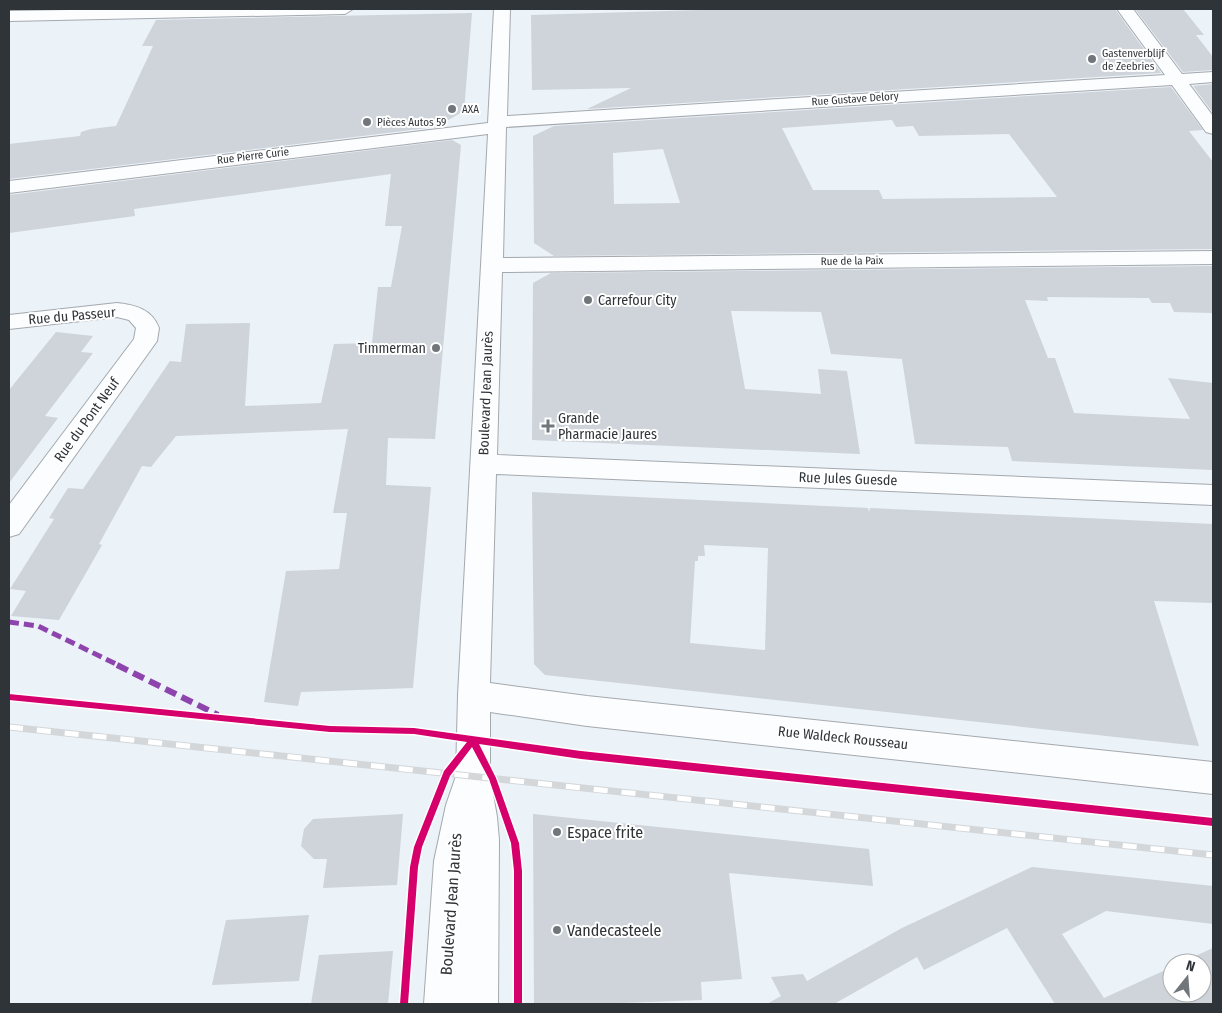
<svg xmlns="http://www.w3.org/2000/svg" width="1222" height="1013" font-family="'Fira Sans Condensed',sans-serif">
	<rect width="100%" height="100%" fill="#ebf2f8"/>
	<g fill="#ced4d9" fill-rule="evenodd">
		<polygon points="733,9 1115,9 1161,73 587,109 631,88 532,90 531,15"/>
		<polygon points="1135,9 1183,9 1204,35 1196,35 1213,57 1213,70 1183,72"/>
		<polygon points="472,13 464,111 436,127 9,179 9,144 80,136 81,132 91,129 116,126 153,46 142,46 156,20"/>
		<polygon points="1213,84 1213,113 1193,86"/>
		<path d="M1171,87L1203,130L1189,131L1213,162V249L554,256L534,243L533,136L554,126ZM892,120L896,127L913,126L919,136L1009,134L1057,197L883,199L879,190H813L782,128ZM663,149L680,203L614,204L613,153Z"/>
		<polygon points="452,140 461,145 435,439 388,438 386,485 431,487 413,688 301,692 298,706 264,702 286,571 339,569 347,513 333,513 348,429 176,436 151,467 142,466 99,544 102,545 59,620 11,616 26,591 10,589 54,519 49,518 68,488 83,489 170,361 181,362 186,324 250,323 245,406 321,403 334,344 372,343 378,287 391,287 402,226 385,226 391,174 134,209 135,216 9,233 9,195"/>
		<polygon points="1213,266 1213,313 1174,312 1170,303 1152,303 1149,298 1047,297 1048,301 1025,300 1048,358 1055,358 1074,413 1190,419 1168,378 1213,383 1213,470 1012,461 1008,447 915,444 902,359 831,354 821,312 731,311 745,389 821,394 818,369 847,371 860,454 532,440 533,283 551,273"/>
		<polygon points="56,332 93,336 81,352 93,353 45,416 58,418 9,483 9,390"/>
		<path d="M532,492L868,508L869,512L870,508L1213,524V603L1154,601L1199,746L545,675L534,664ZM704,545L768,548L765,650L690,643L695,561H698V556H705Z"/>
		<polygon points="403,814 397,885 323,888 327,859 314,859 301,846 304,829 313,819"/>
		<polygon points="533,814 869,849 873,886 729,873 742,979 701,982 702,1000 596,1004 534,1004"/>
		<polygon points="1032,867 1213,886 1213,924 1106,911 1062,934 1104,998 1172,967 1172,993 1202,993 1202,963 1180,963 1213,948 1213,1004 1055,1004 1007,928 924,970 917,957 834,1004 767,1004 781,996 771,977 803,974 807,981 902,928"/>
		<polygon points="309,915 299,981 212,985 226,920"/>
		<polygon points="393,951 388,1004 311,1004 319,955"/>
	</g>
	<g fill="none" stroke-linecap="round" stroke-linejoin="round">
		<defs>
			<g id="minor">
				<polygon points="128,9 353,9 345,14 9,21 9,11"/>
				<polygon points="494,9 510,9 507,116 1165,75 1117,9 1133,9 1182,74 1213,72 1213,82 1189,84 1213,116 1213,134 1206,132 1172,85 506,127 503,258 1213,251 1213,264 502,272 497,455 1213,485 1213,505 496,474 490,683 587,696 1213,762 1213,794 587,726 490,712 490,777 497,817 499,840 498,1004 424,1004 434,861 446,805 456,776 458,695 488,134 9,193 9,181 488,123"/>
				<path d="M117,303C135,305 152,309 159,328L157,341L19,534L9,537V505L134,339L136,328L129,320L117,317L9,329V315Z"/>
			</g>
		</defs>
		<use href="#minor" stroke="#a4a9ae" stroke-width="2"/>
		<use href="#minor" fill="#fcfdfe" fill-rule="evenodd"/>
		<defs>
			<polyline id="rail" points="9,727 1213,855"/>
		</defs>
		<use href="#rail" stroke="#d4d7d9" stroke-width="7"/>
		<use href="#rail" stroke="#fff" stroke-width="5" stroke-dasharray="14" stroke-linecap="butt"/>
		<polyline stroke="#8e44ad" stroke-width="5" stroke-dasharray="10 5" stroke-linecap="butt" points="9,622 38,626 120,666"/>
		<polyline stroke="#8e44ad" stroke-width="6" stroke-dasharray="12 6" stroke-linecap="butt" points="117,665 218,715"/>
		<defs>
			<polygon id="cycleway" points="9,694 330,726 414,728 581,751 1213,818 1213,826 581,759 479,744 496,778 519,843 522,871 522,1004 514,1004 514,871 511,843 489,779 472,747 450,776 422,847 418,867 408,1004 400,1004 410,867 414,847 444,771 467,742 414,734 330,732 9,700"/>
		</defs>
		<use href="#cycleway" stroke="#fff" stroke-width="3"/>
		<use href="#cycleway" fill="#d6006c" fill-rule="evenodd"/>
	</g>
	<g fill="#71767b" stroke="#fff" stroke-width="2">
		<circle cx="1092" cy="59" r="5"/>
		<circle cx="452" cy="109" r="5"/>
		<circle cx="367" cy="122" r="5"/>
		<circle cx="588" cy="300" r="5"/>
		<circle cx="436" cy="348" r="5"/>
		<path d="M545.5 418.5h5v5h5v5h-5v5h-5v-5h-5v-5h5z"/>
		<circle cx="557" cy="832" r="5"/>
		<circle cx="557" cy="930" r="5"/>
	</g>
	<g text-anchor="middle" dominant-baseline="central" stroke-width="4" stroke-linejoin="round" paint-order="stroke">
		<g font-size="11" fill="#2f3438" stroke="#fff" text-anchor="start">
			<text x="1102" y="53">Gastenverblijf<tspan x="1102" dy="13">de Zeebries</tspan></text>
			<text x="462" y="109">AXA</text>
			<text x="377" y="122">Pièces Autos 59</text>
		</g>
		<g font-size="11" fill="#2f3438" stroke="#fff">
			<text transform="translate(855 99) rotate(-4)">Rue Gustave Delory</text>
			<text transform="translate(253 156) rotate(-7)">Rue Pierre Curie</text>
			<text transform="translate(852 261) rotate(-1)">Rue de la Paix</text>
		</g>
		<g font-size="14" fill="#2f3438" stroke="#fff" text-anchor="start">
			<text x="598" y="300">Carrefour City</text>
			<text x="426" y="348" text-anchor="end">Timmerman</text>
			<text x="558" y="418">Grande<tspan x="558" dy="16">Pharmacie Jaures</tspan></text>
		</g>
		<g font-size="14" fill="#2f3438" stroke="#fff">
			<text transform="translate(72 316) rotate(-5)">Rue du Passeur</text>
			<text transform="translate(486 393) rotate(-88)">Boulevard Jean Jaurès</text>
			<text transform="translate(87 420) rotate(-54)">Rue du Pont Neuf</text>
			<text transform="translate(848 479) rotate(2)">Rue Jules Guesde</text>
			<text transform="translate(843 738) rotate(6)">Rue Waldeck Rousseau</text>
		</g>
		<g font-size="16" fill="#2f3438" stroke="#fff" text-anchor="start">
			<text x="567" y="832">Espace frite</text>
			<text x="567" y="930">Vandecasteele</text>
		</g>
		<g font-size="16" fill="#2f3438" stroke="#fff">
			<text transform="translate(451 904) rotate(-86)">Boulevard Jean Jaurès</text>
		</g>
	</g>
	<rect width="1222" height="1013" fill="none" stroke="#2f3438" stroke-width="20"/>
	<g transform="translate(1187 978) rotate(17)"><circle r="24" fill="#ffffff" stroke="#acaeaf"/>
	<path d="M0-4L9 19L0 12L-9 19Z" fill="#71767b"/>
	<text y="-8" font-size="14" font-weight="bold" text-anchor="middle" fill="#2f3438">N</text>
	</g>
</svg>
